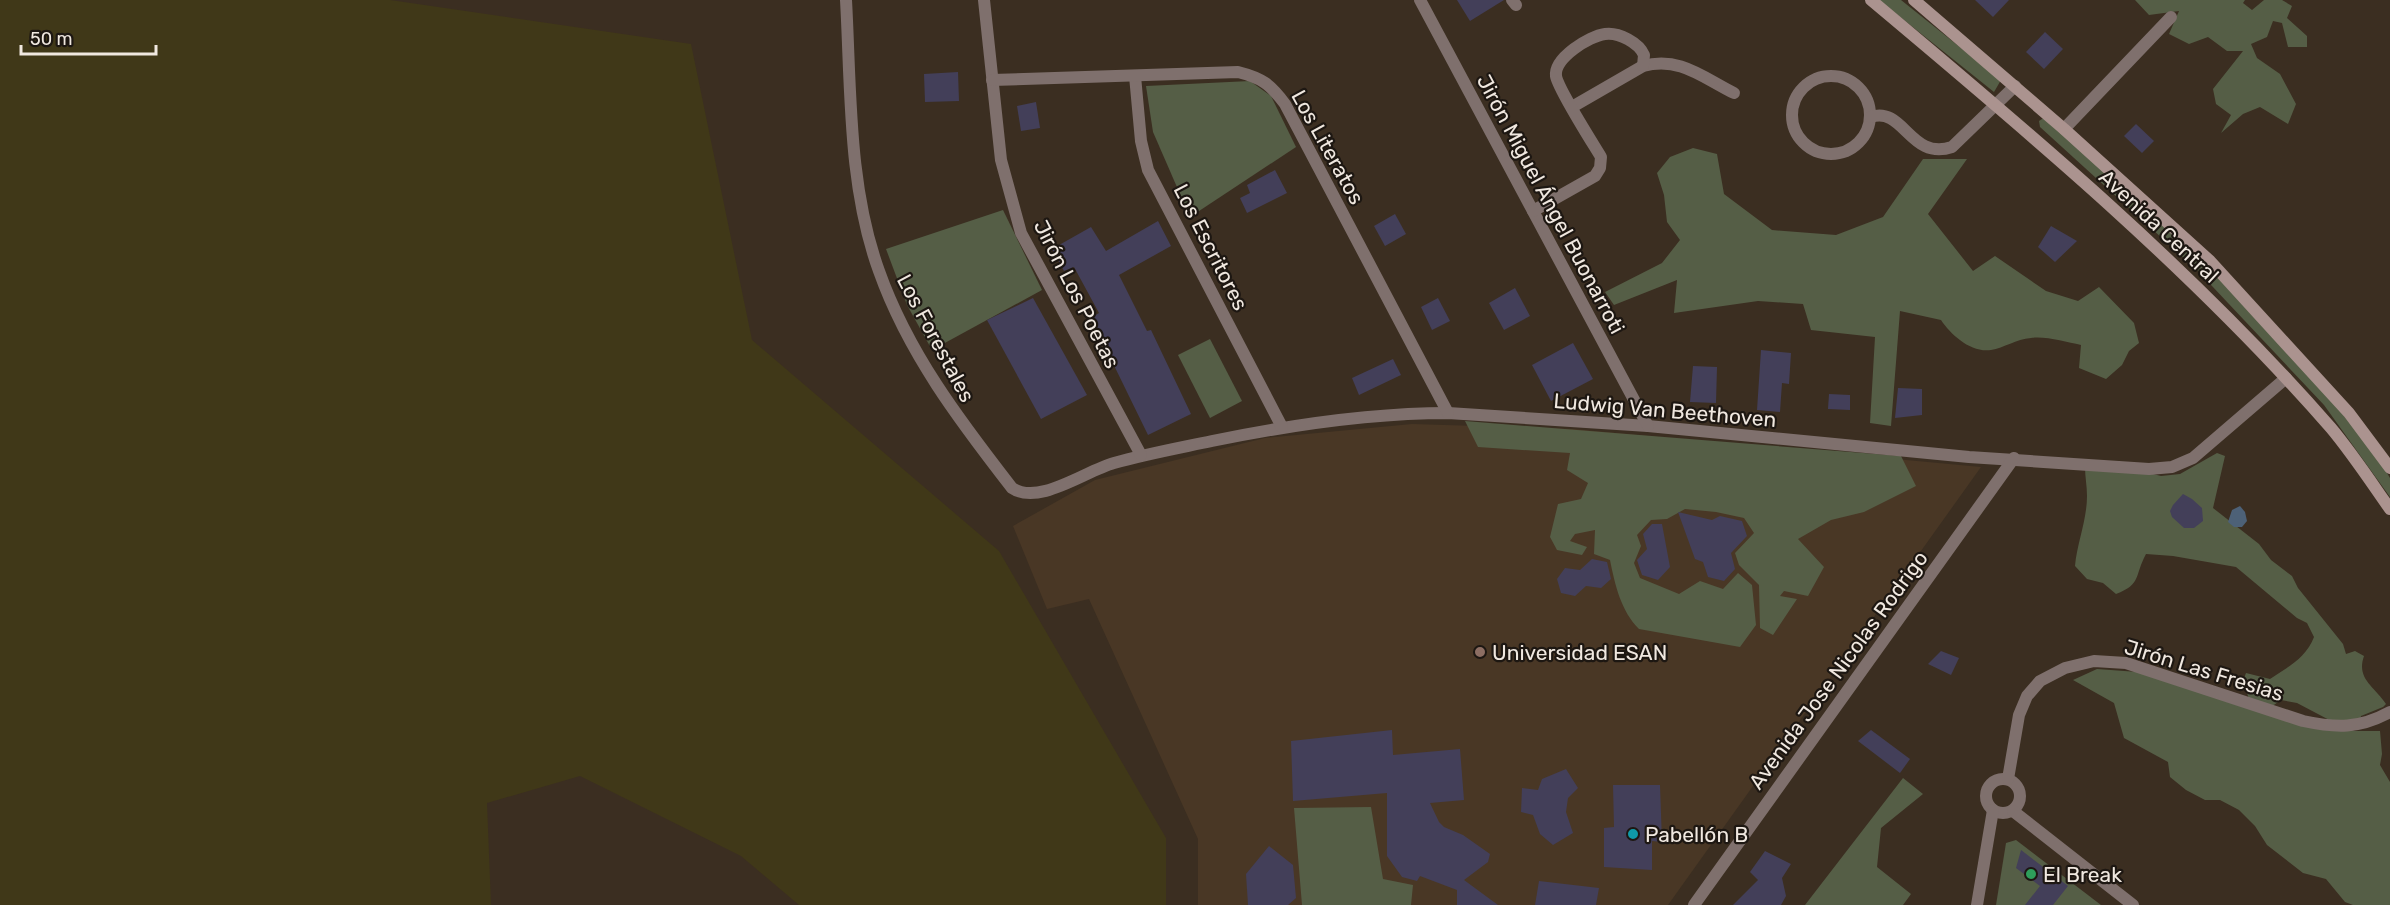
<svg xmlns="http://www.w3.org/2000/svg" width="2390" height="905" font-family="Rubik,sans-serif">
	<rect width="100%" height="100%" fill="#3b2e21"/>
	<polygon fill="#493725" points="1412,424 1573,429 1981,467 1668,905 1198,905 1198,839 1089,599 1047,609 1013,526 1095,480 1265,438"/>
	<g fill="#555e46">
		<polygon points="1879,0 1901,0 2001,80 1994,92"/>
		<polygon points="2135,0 2245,0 2243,3 2252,10 2264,0 2282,0 2292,6 2287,18 2307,36 2307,47 2288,47 2282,23 2273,21 2267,37 2251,44 2257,58 2280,74 2296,104 2288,124 2260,107 2243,114 2221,133 2231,115 2216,104 2213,89 2243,51 2227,51 2208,37 2189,44 2169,34 2179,11 2149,15"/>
		<polygon points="1250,81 1271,96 1296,147 1190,217 1153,132 1146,86"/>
		<polygon points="2045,117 2204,262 2332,400 2380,461 2390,478 2390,497 2324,405 2196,269 2040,127 2039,121"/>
		<path d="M1693,148L1717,154L1724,194L1772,230L1836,235L1883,217L1923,159H1967L1928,214L1973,271L1995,256L2046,291L2078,301L2099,287L2134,323L2139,343L2129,351L2122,365L2106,379L2079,368L2081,345C2066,342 2046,336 2031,338C2016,339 2004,348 1991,350C1971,353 1951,335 1941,320L1900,311L1891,426L1870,423L1875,337L1811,330L1803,304L1758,301L1674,313L1677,280L1614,305L1605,292L1662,263L1680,240L1667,222L1664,195L1657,173L1670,157Z"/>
		<polygon points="1003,210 1042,290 932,350 907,305 886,249"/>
		<polygon points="1210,339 1242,401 1210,418 1178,355"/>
		<path d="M1465,421L1901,456L1916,486L1864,512L1831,520L1798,539L1824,567L1808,596L1784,591L1780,596L1797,599L1773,635L1760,628L1759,585L1739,565L1735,553L1754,533L1744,518L1716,512L1685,509L1667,519L1651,520L1637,535L1641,546L1634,563L1640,578L1679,594L1700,581L1723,589L1738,573L1752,585L1756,625L1740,647L1639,629C1621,611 1615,585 1610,560L1594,554L1595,530L1575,534L1570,541L1587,547L1582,555L1557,550L1550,537L1558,504L1581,499L1588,483L1567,470L1570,453L1478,447Z"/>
		<path d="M2217,453L2225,456L2213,508L2259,544L2271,560L2292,576L2298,588L2343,644L2346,654L2355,651L2364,656C2356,679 2374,686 2386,704L2383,707L2361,716L2360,720L2335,723L2297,703L2281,700L2271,707L2249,699L2243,681L2246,673L2270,679C2288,667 2306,658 2314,637L2307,623L2297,618L2236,567L2173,556L2146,554C2134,576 2142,584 2116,594L2103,583L2087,579L2075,566C2077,543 2087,520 2087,496C2087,486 2085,477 2085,467L2145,472L2161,476L2180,474Z"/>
		<polygon points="2097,669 2138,672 2355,731 2380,731 2382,754 2380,765 2390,782 2390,905 2353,905 2345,902 2326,879 2303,873 2267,845 2255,826 2239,810 2220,800 2205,800 2186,790 2170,777 2168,762 2124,738 2114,703 2073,680"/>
		<polygon points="1903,778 1923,794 1881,828 1877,867 1911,894 1903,905 1805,905"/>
		<polygon points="1371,807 1383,879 1413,885 1411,905 1302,905 1294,808"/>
		<polygon points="2016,840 2101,905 1996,905 2006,843"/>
	</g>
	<polygon fill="#403818" points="0,0 390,0 691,44 752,340 999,551 1166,838 1166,905 799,905 741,856 580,776 487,803 491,905 0,905"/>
	<polygon fill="#4d6177" points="2240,506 2245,512 2247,521 2242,527 2234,527 2228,522 2232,510"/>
	<g fill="#433f59">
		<polygon points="1457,0 1504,0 1470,21"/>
		<polygon points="1975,0 2009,0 1993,17"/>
		<polygon points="2045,32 2063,49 2044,69 2026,52"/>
		<polygon points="958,72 959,101 925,102 924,74"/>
		<polygon points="1036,102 1040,128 1021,131 1017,106"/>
		<polygon points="2136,124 2154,141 2142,153 2124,136"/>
		<polygon points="1275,170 1287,193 1247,213 1240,198 1250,193 1247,185"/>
		<polygon points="1395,214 1406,234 1385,246 1374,226"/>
		<polygon points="1158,221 1171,246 1119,275 1147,331 1151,330 1191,414 1148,435 1105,347 1089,319 1099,313 1074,267 1064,271 1052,249 1091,227 1106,251"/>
		<polygon points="2051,226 2077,241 2055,262 2038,247"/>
		<polygon points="1515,288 1530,316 1504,330 1489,303"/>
		<polygon points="1033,298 1087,395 1041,419 987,320"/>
		<polygon points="1438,298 1450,321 1432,330 1421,307"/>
		<polygon points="1573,343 1593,379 1551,401 1532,365"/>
		<polygon points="1761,350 1791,353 1789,384 1782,383 1780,412 1757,410"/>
		<polygon points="1393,359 1401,375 1359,395 1352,378"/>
		<polygon points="1693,366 1717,367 1716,403 1690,402"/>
		<polygon points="1898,388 1922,389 1922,415 1895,418"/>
		<polygon points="1829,394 1850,395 1850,410 1828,409"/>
		<polygon points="2183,494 2192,499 2202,508 2203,521 2194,528 2184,528 2172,517 2170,511 2173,505"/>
		<polygon points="1678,512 1712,520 1720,516 1742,521 1747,536 1731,553 1735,569 1724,581 1708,577 1703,562 1695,559"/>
		<polygon points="1652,524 1662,524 1670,567 1658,580 1642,575 1637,560 1647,549 1643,534"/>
		<polygon points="1592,559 1607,562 1611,579 1601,588 1586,586 1575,596 1561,593 1557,579 1565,568 1580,570"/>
		<polygon points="1941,651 1959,658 1951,675 1928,664"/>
		<polygon points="1392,730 1393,755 1460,749 1464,800 1430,803 1439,822 1444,827 1463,835 1490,854 1488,862 1464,880 1498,905 1457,905 1457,890 1420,876 1417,881 1402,877 1387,856 1387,793 1293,801 1291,741"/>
		<polygon points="1871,730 1910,759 1900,773 1858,741"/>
		<polygon points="1566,769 1578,788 1568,798 1566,812 1573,833 1553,845 1540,834 1533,815 1521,812 1522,788 1538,790 1542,779"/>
		<polygon points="1613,785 1660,785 1662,842 1652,841 1652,870 1604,867 1604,828 1614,827"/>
		<polygon points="1269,846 1293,865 1296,898 1288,905 1248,905 1246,874"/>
		<polygon points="2021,850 2068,886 2053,905 2025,905 2040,886 2016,868"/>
		<polygon points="1765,851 1791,864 1782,878 1786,896 1781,905 1733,905 1758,880 1750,872"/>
		<polygon points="1539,881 1599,888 1596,905 1535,905"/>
	</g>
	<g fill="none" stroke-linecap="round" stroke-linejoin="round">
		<g stroke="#7f706d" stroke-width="12">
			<path d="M846,0C851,90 848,186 879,271C908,353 960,421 1012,488C1039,506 1085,471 1114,463C1146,454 1179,448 1212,441C1290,425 1369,413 1448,413L1648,426L1969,457L2149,469L2172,467L2193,458L2286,378"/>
			<polyline points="984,0 1001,160 1021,233 1141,455"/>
			<polyline points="1420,0 1648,426"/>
			<polyline points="1512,0 1516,5"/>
			<circle cx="1831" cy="115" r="39"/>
			<polyline points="1135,76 1141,141 1148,170 1282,427"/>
			<path d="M992,80L1238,72C1262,78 1270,84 1285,104L1448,413"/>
			<path d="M1572,107L1643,66C1679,56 1702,77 1734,93"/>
			<path d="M1871,117C1904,106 1910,161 1952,147L2015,86"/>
			<polyline points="2064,129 2171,17"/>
			<path d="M1533,211L1595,176L1600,168L1601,157C1592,142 1558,89 1556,76C1554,58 1589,36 1605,34C1619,32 1639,43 1644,55L1643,66"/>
			<circle cx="2003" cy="796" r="17"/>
			<path d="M2008,779L2019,715L2027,696L2040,681L2065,668L2094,661L2126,663L2303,721C2336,728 2359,729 2390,712"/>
			<polyline points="2013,811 2133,905"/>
			<polyline points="1694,905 2014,458"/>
			<polyline points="1977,905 1993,810"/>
		</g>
		<g stroke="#ab938f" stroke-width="12">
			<path d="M1871,0C2031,134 2193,270 2331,428C2352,453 2371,482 2390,509"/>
			<polyline points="1914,0 2064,129 2210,261 2349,413 2390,468"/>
		</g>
	</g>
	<circle fill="#8d6e63" stroke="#1d1712" stroke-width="2" cx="1480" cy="652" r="6"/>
	<circle fill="#0f9aa8" stroke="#1d1712" stroke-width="2" cx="1633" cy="834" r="6"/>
	<circle fill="#2e9e5b" stroke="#1d1712" stroke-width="2" cx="2031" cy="874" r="6"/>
	<g text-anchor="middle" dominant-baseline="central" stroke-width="4.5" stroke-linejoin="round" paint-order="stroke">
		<g font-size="21" fill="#f0e8e0" stroke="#1d1712">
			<text transform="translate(1328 147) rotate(61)">Los Literatos</text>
			<text transform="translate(1551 204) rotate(62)">Jirón Miguel Ángel Buonarroti</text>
			<text transform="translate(2159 226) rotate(43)">Avenida Central</text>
			<text transform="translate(1211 247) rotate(63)">Los Escritores</text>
			<text transform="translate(1077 294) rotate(63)">Jirón Los Poetas</text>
			<text transform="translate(936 338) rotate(62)">Los Forestales</text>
			<text transform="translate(1665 410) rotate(5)">Ludwig Van Beethoven</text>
			<text transform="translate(1838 670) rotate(-54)">Avenida Jose Nicolas Rodrigo</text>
			<text transform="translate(2204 670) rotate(17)">Jirón Las Fresias</text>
		</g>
		<g font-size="21" fill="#f0e8e0" stroke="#1d1712" text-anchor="start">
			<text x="1492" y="652">Universidad ESAN</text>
			<text x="1645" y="834">Pabellón B</text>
			<text x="2043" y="874">El Break</text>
		</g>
	</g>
	<path d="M21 45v9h135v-9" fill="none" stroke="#f0e8e0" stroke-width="3"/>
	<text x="30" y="45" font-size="18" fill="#f0e8e0" stroke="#1d1712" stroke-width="4.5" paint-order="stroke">50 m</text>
</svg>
